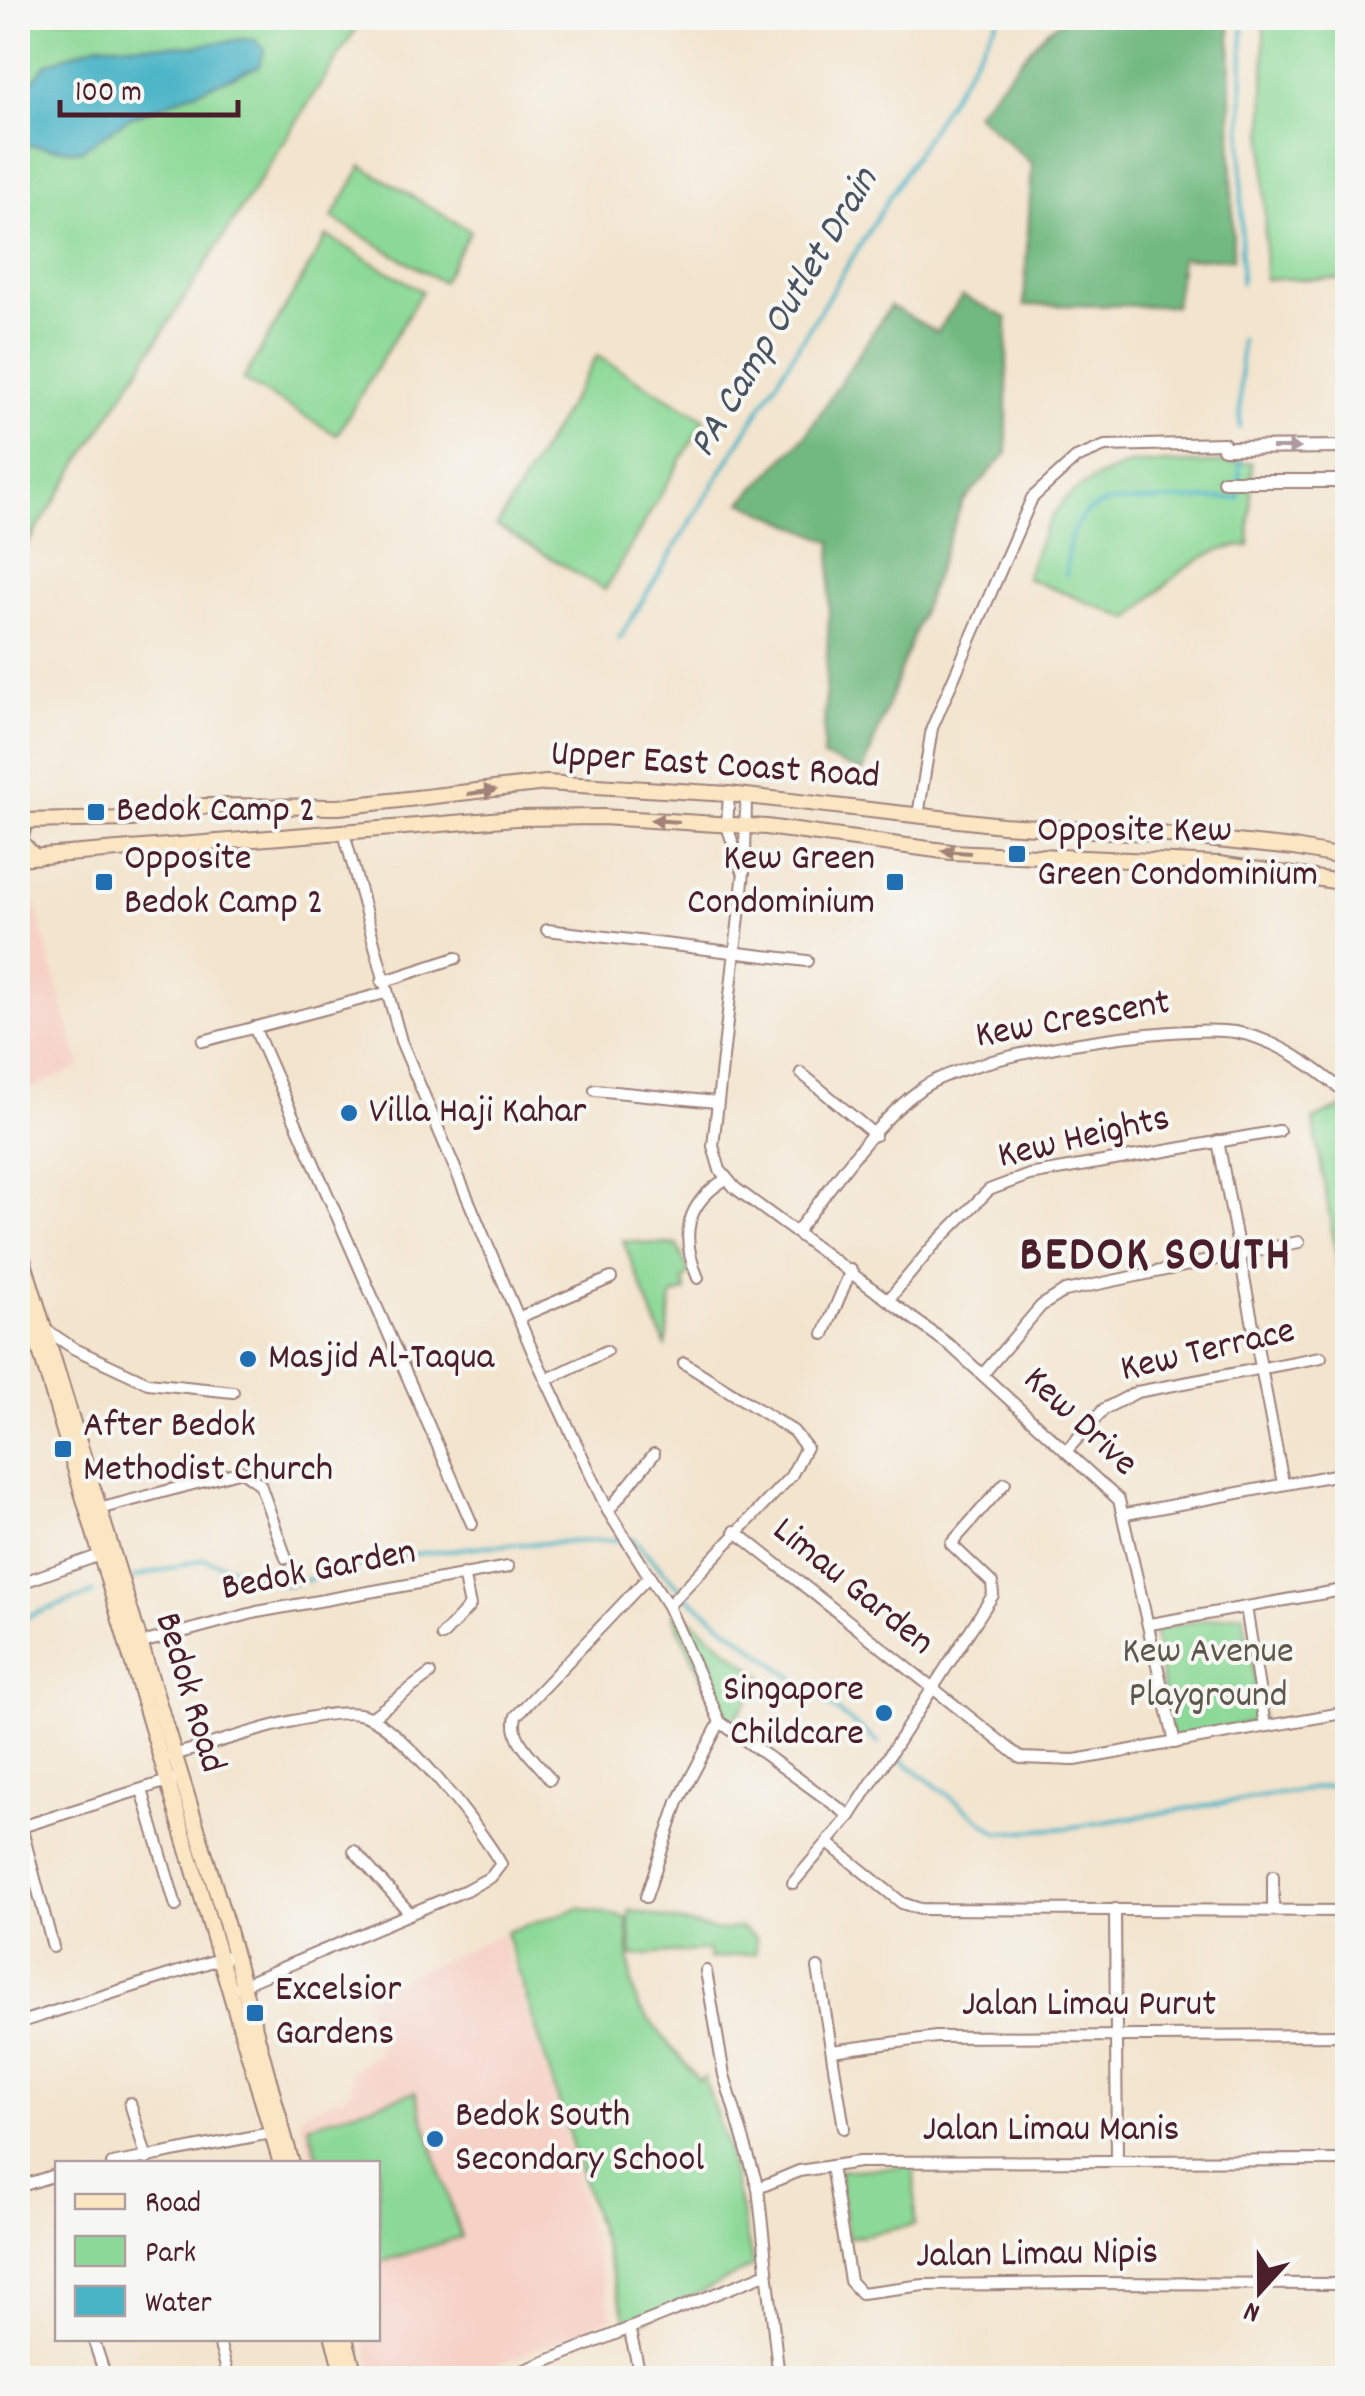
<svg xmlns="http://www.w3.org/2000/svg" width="1365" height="2396" font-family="Dekko,sans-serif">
	<rect width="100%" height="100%" fill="#f6f6f2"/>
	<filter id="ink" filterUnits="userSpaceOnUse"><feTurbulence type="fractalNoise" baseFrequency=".01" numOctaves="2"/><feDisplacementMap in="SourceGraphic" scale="20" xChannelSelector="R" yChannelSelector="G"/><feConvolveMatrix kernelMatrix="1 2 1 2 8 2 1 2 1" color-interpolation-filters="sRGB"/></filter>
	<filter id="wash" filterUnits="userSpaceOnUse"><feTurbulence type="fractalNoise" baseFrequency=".0048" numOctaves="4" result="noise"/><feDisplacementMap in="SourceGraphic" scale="40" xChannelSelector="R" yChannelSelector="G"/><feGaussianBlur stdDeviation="2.25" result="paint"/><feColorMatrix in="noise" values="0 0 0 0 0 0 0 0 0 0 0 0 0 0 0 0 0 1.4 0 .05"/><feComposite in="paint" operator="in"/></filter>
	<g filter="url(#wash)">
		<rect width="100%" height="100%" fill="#f3e4cd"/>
		<g fill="#f6d1c6">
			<polygon points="34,901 80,1067 18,1094 18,904"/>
			<polygon points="501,1934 553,2094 613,2317 465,2378 375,2378 364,2339 378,2338 378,2164 313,2163 299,2115 352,2092 351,2070 379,2052 365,1995"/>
		</g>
		<g fill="#8cd997" stroke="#6b7c61" stroke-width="2.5">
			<polygon points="18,18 363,18 18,559"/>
			<polygon points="1264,18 1347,18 1347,279 1265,279"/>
			<polygon points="362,166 470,231 442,282 332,218"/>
			<polygon points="327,236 422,291 337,435 243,380"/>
			<polygon points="597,356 705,419 605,590 497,526"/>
			<path d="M1133,463H1252L1249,546C1200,545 1164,586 1130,619L1026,578C1052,505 1059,490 1133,463Z"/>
			<polygon points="1347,1105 1347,1315 1313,1120"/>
			<polygon points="623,1241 677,1245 689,1272 683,1281 686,1291 672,1296 666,1347"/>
			<polygon points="677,1609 764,1678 730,1725 721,1719 673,1615"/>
			<polygon points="1243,1613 1262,1720 1170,1738 1154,1629"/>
			<polygon points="579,1908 627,1918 631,1982 638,2006 699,2081 704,2077 726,2143 753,2266 629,2328 506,1932"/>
			<polygon points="629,1910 719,1931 740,1927 756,1938 756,1953 709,1959 709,1950 632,1956"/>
			<polygon points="415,2092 461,2237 378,2263 378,2164 320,2163 308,2125"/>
			<polygon points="914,2166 915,2225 848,2238 838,2171"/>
		</g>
		<g fill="#71b980" stroke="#5e6c56" stroke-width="2.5">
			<polygon points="1065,18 1230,18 1233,259 1181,258 1175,306 1024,305 1032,164 975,113 1046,31"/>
			<polygon points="962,296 1007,318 1007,453 962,503 863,772 823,757 832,542 742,502 806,435 890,306 937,332"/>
		</g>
		<polygon fill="#49b4c6" stroke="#4a6a78" stroke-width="2.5" points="243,39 256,40 265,50 259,66 128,119 80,151 18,144 18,87 32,82 46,64 98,44 194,46"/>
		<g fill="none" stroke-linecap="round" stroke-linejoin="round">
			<g stroke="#49b4c6" stroke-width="4">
				<polyline points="1241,283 1243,18"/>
				<polyline points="1240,428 1241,339"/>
				<path d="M1066,574C1069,538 1070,513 1109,502L1239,498L1240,459"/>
				<polyline points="619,639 999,18"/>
				<polyline points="133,1578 204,1559 287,1585 399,1556 485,1546 633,1539 691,1600 879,1743"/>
				<polyline points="18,1620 93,1593"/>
				<polyline points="894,1754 998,1833 1067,1828 1348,1783"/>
			</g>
		</g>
	</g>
	<g filter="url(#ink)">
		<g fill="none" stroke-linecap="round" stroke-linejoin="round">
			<defs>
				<g id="minor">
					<polyline points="729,794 727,826 742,870"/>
					<polyline points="746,795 745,863 713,1146 720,1170 735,1188 952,1347 1119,1500 1175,1743"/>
					<polyline points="918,816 932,728 1032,498 1076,458 1105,446 1224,443"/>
					<polyline points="344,833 401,1041 532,1350 608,1511 668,1606 720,1722 850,1816"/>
					<polyline points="547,930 807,961"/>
					<polyline points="382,982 456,958"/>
					<polyline points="254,1027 472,1524"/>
					<polyline points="203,1041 385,993"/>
					<polyline points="801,1073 875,1135"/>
					<polyline points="595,1090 716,1102"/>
					<polyline points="1218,1141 1283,1483"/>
					<path d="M796,1232C834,1185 872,1124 922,1088C969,1054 1176,1023 1235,1032C1277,1039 1316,1068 1348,1095"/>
					<path d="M698,1278C680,1236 685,1204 726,1179"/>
					<polyline points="890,1298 932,1247 989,1190 1029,1175 1279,1131"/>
					<polyline points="520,1317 611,1278"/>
					<polyline points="43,1328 75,1349 148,1383 233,1392"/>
					<polyline points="824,1334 851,1270"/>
					<polyline points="983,1374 1041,1306 1065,1291 1299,1242"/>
					<polyline points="546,1380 606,1351"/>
					<polyline points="1068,1449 1104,1409 1137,1392 1321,1357"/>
					<polyline points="95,1510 242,1471 260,1484 286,1558"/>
					<polyline points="608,1511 654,1454"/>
					<polyline points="1126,1514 1345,1473"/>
					<polyline points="735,1531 1021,1758 1075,1760 1348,1712"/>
					<polyline points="18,1584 106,1553"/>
					<polyline points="668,1606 791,1476 806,1447 793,1431 684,1363"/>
					<polyline points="1246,1607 1265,1726"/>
					<polyline points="1150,1624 1348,1589"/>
					<polyline points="442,1636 470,1606 463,1574"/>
					<polyline points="134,1645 257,1612 508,1567"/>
					<polyline points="372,1717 430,1674"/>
					<path d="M170,1756C215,1744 318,1707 359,1714C398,1720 480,1828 501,1864L491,1877L466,1890L237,1987"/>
					<path d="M550,1779C537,1760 509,1741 516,1716L650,1575"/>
					<polyline points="142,1790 176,1906"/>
					<polyline points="21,1826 53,1947"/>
					<polyline points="18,1828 174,1779"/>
					<polyline points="828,1843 902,1903 920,1909 1348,1911"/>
					<polyline points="354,1851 408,1911"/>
					<polyline points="793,1883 850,1816 993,1595 992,1583 951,1544 1005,1483"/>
					<polyline points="646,1897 678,1802 720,1722"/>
					<polyline points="1115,1909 1117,2160"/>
					<polyline points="1273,1910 1273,1876"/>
					<polyline points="818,1968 844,2128"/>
					<polyline points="706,1971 724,2075 758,2188 779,2378"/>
					<polyline points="18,2023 232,1955"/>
					<polyline points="832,2051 936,2037 1348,2035"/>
					<polyline points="130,2103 147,2159"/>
					<polyline points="112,2164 276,2132"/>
					<polyline points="831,2166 850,2281 861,2293 924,2285 1083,2283 1348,2284"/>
					<polyline points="18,2187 58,2174"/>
					<polyline points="758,2188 799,2171 859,2162 1348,2160"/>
					<polyline points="629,2328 641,2378"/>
					<polyline points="93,2338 106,2378"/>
					<polyline points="218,2338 229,2378"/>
					<polyline points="505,2378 765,2274"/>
				</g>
				<g id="tertiary">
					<polyline points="1224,448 1348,447"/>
					<polyline points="1224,481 1348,481"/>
				</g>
				<g id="secondary">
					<polyline points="18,821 133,819 204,806 339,807 546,783 729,794 1002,825 1149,833 1294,848 1348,858"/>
					<polyline points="25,821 20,841 34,856"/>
					<polyline points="18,858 516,818 602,817 766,827 951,852 1219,864 1348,883"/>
					<polyline points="18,1243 226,1923 292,2164"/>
					<polyline points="18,1276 281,2164"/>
					<polyline points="333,2338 344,2378"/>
					<polyline points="345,2338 356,2378"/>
				</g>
			</defs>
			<use href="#minor" stroke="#9e827c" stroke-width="14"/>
			<use href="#tertiary" stroke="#9e827c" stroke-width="16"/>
			<use href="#secondary" stroke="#9e827c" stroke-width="18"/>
			<use href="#minor" stroke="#fff" stroke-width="10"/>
			<use href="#tertiary" stroke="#fff" stroke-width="12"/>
			<use href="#secondary" stroke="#fbe6c4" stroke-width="14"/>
		</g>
		<defs><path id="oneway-solid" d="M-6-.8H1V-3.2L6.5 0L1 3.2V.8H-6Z" transform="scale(2.5)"/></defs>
		<use fill="#ae9aa0" href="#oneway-solid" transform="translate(1286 448)"/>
		<g fill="#a28278">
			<use href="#oneway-solid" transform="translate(482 792) rotate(-8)"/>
			<use href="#oneway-solid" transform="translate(665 821) rotate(-176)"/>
			<use href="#oneway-solid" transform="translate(956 852) rotate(-176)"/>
		</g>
	</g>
	<g fill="#1f6fb2" stroke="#f6f6f2" stroke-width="4">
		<rect x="86" y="802" width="20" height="20" rx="5"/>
		<rect x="1007" y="844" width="20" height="20" rx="5"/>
		<rect x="94" y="872" width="20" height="20" rx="5"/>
		<rect x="885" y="872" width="20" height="20" rx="5"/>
		<circle cx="349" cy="1113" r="10"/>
		<circle cx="248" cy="1359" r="10"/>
		<rect x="53" y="1439" width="20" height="20" rx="5"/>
		<circle cx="884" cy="1713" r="10"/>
		<rect x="245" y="2003" width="20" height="20" rx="5"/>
		<circle cx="435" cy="2139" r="10"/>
	</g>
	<g text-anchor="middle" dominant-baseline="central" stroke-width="8" stroke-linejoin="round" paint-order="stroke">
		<g font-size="38" fill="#4a1f2b" stroke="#f6f6f2">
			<text transform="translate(715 767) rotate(4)">Upper East Coast Road</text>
			<text transform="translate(1073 1021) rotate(-10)">Kew Crescent</text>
			<text transform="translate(1084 1139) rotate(-13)">Kew Heights</text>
			<text transform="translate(1208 1352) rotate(-13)">Kew Terrace</text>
			<text transform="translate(1079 1423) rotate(43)">Kew Drive</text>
			<text transform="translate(319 1572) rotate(-11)">Bedok Garden</text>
			<text transform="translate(852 1588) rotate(39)">Limau Garden</text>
			<text transform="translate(188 1693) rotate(73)">Bedok Road</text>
			<text x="1089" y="2006">Jalan Limau Purut</text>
			<text x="1051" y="2131">Jalan Limau Manis</text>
			<text transform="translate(1037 2256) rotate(-1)">Jalan Limau Nipis</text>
		</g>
		<g font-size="38" fill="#4a1f2b" stroke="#f6f6f2" text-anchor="start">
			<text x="116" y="812">Bedok Camp 2</text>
			<text x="1037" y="832">Opposite Kew<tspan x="1037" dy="44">Green Condominium</tspan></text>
			<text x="124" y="860">Opposite<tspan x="124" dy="44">Bedok Camp 2</tspan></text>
			<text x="875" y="860" text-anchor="end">Kew Green<tspan x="875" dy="44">Condominium</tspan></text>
			<text x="369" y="1113">Villa Haji Kahar</text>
			<text x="268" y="1359">Masjid Al-Taqua</text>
			<text x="83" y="1427">After Bedok<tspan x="83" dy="44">Methodist Church</tspan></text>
			<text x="864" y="1691" text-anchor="end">Singapore<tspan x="864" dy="44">Childcare</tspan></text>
			<text x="275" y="1991">Excelsior<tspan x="275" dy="44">Gardens</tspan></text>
			<text x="455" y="2117">Bedok South<tspan x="455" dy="44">Secondary School</tspan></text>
		</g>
		<g font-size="38" fill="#5e574b" stroke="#f6f6f2">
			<text x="1208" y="1653">Kew Avenue<tspan x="1208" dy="44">Playground</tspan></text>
		</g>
		<g font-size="40" font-style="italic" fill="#4a5361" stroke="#f6f6f2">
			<text transform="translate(786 314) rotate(-59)">PA Camp Outlet Drain</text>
		</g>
		<g font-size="48" font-weight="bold" letter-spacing="2.5" fill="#4a1f2b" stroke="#f6f6f2">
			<text x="1156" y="1258">BEDOK SOUTH</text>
		</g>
	</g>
	<rect width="1365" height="2396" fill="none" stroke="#f6f6f2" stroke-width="60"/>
	<rect x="55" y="2161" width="325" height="180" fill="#f6f6f2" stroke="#b1a0a2" stroke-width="2.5"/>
	<rect x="75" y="2194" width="50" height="15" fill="#fbe6c4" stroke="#b1a0a2" stroke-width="2.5"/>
	<text x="145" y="2211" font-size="30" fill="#4a1f2b">Road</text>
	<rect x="75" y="2236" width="50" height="30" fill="#8cd997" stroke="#b1a0a2" stroke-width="2.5"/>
	<text x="145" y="2261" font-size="30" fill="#4a1f2b">Park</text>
	<rect x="75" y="2286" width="50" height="30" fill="#49b4c6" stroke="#b1a0a2" stroke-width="2.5"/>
	<text x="145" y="2311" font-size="30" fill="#4a1f2b">Water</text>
	<g transform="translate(1260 2291) rotate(201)" stroke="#f6f6f2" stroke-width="8" paint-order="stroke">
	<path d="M0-8L18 38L0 25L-18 38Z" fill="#4a1f2b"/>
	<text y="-15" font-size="28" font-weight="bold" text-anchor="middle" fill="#4a1f2b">N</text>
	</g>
	<path d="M60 100v15h178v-15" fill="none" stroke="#4a1f2b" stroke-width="5"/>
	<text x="75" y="100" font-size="30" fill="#4a1f2b" stroke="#f6f6f2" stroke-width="8" paint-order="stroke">100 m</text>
</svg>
